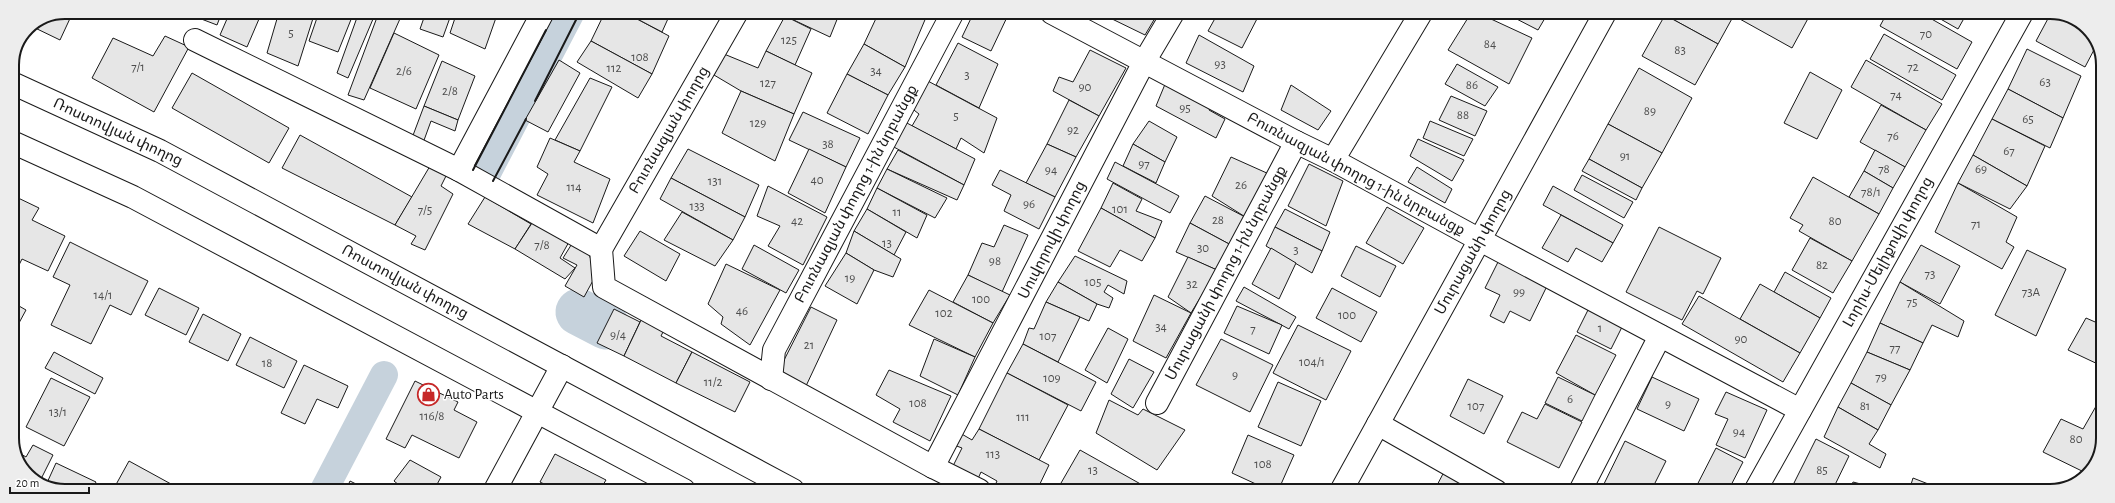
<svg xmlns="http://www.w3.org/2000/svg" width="2115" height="503" font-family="'Alegreya Sans','Noto Sans Armenian',sans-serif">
	<rect width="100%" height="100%" fill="#fff"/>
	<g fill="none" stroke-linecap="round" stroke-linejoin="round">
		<g stroke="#c6d2dc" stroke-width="28">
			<polyline points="485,177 571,12"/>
			<polyline points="324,490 384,375"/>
		</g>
		<polyline stroke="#c6d2dc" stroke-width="47" points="579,312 606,326"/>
	</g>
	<g fill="#e6e6e6" stroke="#1a1a1a">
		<polygon points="66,12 73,12 60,40 31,26"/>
		<polygon points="183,12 222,12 217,25"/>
		<polygon points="230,12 262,12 247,47 220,35"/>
		<polygon points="279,12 315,12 298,66 267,53"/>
		<polygon points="319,12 354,12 338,52 309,41"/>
		<polygon points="359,12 376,12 348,78 337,73"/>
		<polygon points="379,12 403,12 364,100 348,95"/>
		<polygon points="426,12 452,12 443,37 420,29"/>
		<polygon points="457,12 498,12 485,49 450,33"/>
		<polygon points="605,12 624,12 669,36 652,74 591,41"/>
		<polygon points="624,12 671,12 662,32"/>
		<polygon points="787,12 840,12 830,37 785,16"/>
		<polygon points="879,12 922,12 927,15 905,67 864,44"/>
		<polygon points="974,12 1009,13 991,51 962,37"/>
		<polygon points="1110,13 1158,13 1145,35 1108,17"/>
		<polygon points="1218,13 1260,13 1242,48 1208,31"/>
		<polygon points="1471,13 1478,13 1532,38 1509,84 1448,50"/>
		<polygon points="1505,13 1548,13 1538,30"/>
		<polygon points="1666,13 1729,13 1734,15 1718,44 1665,15"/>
		<polygon points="1729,13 1811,13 1792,48"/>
		<polygon points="1887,13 1921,13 1972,42 1957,69 1880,26"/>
		<polygon points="1930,13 1967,13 1958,29"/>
		<polygon points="2051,13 2060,13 2090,30 2096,46 2085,67 2036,41"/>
		<polygon points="1665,15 1718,44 1695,85 1642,56"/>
		<polygon points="785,16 811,29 795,65 766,51"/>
		<polygon points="394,33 439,55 416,109 370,88"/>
		<polygon points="1884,34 1956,75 1942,100 1870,59"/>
		<polygon points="1199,35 1254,66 1243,92 1186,63"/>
		<polygon points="165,36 189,47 154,112 92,78 113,38 153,56"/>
		<polygon points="591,41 652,74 638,98 577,62"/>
		<polygon points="958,43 998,64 979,108 936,85"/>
		<polygon points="864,44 905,67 888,95 847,74"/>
		<polygon points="2027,49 2081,76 2063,118 2008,89"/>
		<polygon points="1090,50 1126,68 1099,116 1053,91 1059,77 1073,82"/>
		<polygon points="766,51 812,73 794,114 741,91 714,75 724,54 758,68"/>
		<polygon points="559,60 580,73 548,132 525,120"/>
		<polygon points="1866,60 1942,104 1926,130 1851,87"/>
		<polygon points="442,61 475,76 458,120 424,106"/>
		<polygon points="1457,64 1498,87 1485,106 1445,84"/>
		<polygon points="1639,68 1692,98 1662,153 1608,124"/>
		<polygon points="1810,72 1842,90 1817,139 1784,123"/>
		<polygon points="192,73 289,128 269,163 172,108"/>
		<polygon points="847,74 888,95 868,134 827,113"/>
		<polygon points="1168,77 1214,101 1209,110 1225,119 1216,138 1156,106"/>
		<polygon points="590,78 612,87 580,151 555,140"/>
		<polygon points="926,80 997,118 984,153 961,138 956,149 912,126 919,114 910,107"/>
		<polygon points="1291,85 1331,111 1318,130 1281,110"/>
		<polygon points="2008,89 2063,118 2050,148 1992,119"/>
		<polygon points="741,91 794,114 775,161 722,133"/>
		<polygon points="1451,96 1487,111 1475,136 1439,120"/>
		<polygon points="1069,100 1099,116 1076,157 1047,144"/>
		<polygon points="1881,105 1926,130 1905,167 1860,142"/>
		<polygon points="424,106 458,120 455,131 431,121 423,143 412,138"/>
		<polygon points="803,112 860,138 846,167 789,140"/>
		<polygon points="1992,119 2045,146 2027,186 1973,155"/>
		<polygon points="1149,121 1177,137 1165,162 1133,144"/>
		<polygon points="1430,121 1473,139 1464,156 1423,138"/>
		<polygon points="905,122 975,159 964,185 892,146"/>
		<polygon points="1608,124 1662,153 1642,188 1589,159"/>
		<polygon points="300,135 412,197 395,225 282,168"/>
		<polygon points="550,138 580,151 574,162 610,179 593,223 537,195 548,174 537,167"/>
		<polygon points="1418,139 1464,160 1452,181 1410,156"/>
		<polygon points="1047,144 1076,157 1055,197 1026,183"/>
		<polygon points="1133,144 1165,162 1156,183 1123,166"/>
		<polygon points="688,149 759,185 745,217 671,178"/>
		<polygon points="809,149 846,167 825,213 788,193"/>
		<polygon points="898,150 964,185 957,200 887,169"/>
		<polygon points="1875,150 1905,167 1893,188 1864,171"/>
		<polygon points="1973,155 2027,186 2010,209 1958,183"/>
		<polygon points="1231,157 1269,174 1247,218 1212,196"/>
		<polygon points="1589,159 1642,188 1636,200 1582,171"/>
		<polygon points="1115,162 1179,196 1170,213 1107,179"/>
		<polygon points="1309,164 1343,181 1326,226 1288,206"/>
		<polygon points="430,166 447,174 441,186 453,194 425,250 411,244 416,236 395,225"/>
		<polygon points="1417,167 1452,189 1445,203 1408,182"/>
		<polygon points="887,169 947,198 935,218 877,188"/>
		<polygon points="1000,170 1055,197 1039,229 1004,211 1011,195 992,185"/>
		<polygon points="1864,171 1893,188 1879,214 1849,197"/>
		<polygon points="1582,175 1633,202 1624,218 1574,190"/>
		<polygon points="1813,177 1879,214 1852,261 1799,231 1803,225 1790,218"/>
		<polygon points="671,178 745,217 733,240 660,199"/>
		<polygon points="1113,183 1142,199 1136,211 1162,221 1155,238 1101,208"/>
		<polygon points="1958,183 2017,217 2006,242 2014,247 2002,269 1935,232"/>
		<polygon points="768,186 827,217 803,265 768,246 780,226 757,216"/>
		<polygon points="1553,186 1623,225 1613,243 1543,205"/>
		<polygon points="877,188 927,215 917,238 867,209"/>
		<polygon points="14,196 39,208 32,220 65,236 48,271 22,259 15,273 12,271 12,201"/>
		<polygon points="1205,196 1247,218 1231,245 1190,223"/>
		<polygon points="485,197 531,224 515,249 468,224"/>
		<polygon points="1387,207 1424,228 1403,264 1366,243"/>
		<polygon points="1101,208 1155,238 1142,261 1120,250 1110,267 1078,251"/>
		<polygon points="867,209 906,232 894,255 854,231"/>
		<polygon points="1285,209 1330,232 1322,251 1275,227"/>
		<polygon points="682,212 733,240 715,266 664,240"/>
		<polygon points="1561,215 1613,243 1602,262 1576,248 1568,262 1542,248"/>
		<polygon points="534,220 570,240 560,258 575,268 565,279 515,249"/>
		<polygon points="1190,223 1231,245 1217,270 1176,252"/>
		<polygon points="1004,225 1028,235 1002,292 968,275 982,243 994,247"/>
		<polygon points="1275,227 1322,251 1312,273 1266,246"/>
		<polygon points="1659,227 1721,258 1703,294 1697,291 1682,320 1626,292"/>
		<polygon points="640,231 680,254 666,281 624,256"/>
		<polygon points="854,231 901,259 893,277 874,270 846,253"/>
		<polygon points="1810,238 1852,261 1833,293 1792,270"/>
		<polygon points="70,242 148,281 131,315 110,305 91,344 51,325 70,285 53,277"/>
		<polygon points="573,242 587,248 596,275 584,297 565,286 577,265 563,258"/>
		<polygon points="754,245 799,270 786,293 742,269"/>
		<polygon points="1921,245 1960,266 1940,304 1900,282"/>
		<polygon points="1356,246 1396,266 1380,297 1341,276"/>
		<polygon points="1271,248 1296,263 1279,299 1252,284"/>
		<polygon points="2027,250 2066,269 2036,336 1995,315"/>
		<polygon points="846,253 874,270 857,304 825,286"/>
		<polygon points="1075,256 1127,281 1124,294 1108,285 1104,292 1113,298 1109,308 1097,304 1058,282"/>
		<polygon points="1188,257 1217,270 1191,313 1168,297"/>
		<polygon points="1498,262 1547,286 1530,321 1510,311 1504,323 1490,316 1500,295 1485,288"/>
		<polygon points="726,264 780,290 750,345 721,324 723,317 708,304"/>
		<polygon points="1785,272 1831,298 1820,318 1774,292"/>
		<polygon points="968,275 1010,295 993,323 953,302"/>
		<polygon points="1058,282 1097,304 1089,321 1046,302"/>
		<polygon points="1900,282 1964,321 1958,337 1932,325 1923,343 1880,323"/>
		<polygon points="1760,284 1820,318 1800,353 1740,319"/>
		<polygon points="1244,287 1296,317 1289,329 1236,301"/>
		<polygon points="159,288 199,308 186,335 145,315"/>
		<polygon points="1332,288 1377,312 1361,342 1316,318"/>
		<polygon points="929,290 993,323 975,357 909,325"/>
		<polygon points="1154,295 1191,313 1166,358 1133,341"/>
		<polygon points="1699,296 1800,353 1783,382 1682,324"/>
		<polygon points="12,302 26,310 12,336"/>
		<polygon points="1046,302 1080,317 1058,362 1023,344 1029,328 1034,329"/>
		<polygon points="1237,306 1282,325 1269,354 1224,333"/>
		<polygon points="811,307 837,320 806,386 779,370"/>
		<polygon points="1589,308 1623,325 1611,349 1577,332"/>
		<polygon points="614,309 640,322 624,356 597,343"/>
		<polygon points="203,314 241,334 228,361 189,342"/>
		<polygon points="643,316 665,328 661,336 692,352 676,383 624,356"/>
		<polygon points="2086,318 2102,325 2102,366 2068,350"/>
		<polygon points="1880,323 1923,343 1910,370 1867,352"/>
		<polygon points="1298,325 1351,351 1326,400 1273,373"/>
		<polygon points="1108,328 1128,339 1107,383 1085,370"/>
		<polygon points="1576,335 1616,355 1595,395 1556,373"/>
		<polygon points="250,337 297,361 284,388 236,365"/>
		<polygon points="934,339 975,357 958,395 920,376"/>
		<polygon points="1221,339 1273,365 1250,412 1196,385"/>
		<polygon points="1023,344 1096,382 1081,411 1007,373"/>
		<polygon points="54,352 103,378 95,394 45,368"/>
		<polygon points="692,352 750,382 735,412 676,383"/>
		<polygon points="1867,352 1910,370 1891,405 1851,383"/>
		<polygon points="1129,359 1154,372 1133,408 1111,394"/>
		<polygon points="304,365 348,386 338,408 317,399 305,424 281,413"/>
		<polygon points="889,370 951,396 930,441 893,422 900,409 876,395"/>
		<polygon points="1007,373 1068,405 1039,460 979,429"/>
		<polygon points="1558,377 1595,395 1582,421 1545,403"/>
		<polygon points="1652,377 1699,399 1684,431 1637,409"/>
		<polygon points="51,378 90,397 64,446 26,427"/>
		<polygon points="1468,379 1503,396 1484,434 1450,416"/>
		<polygon points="415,381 458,402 454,410 477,422 459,458 412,435 405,448 386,439"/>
		<polygon points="1278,382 1321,401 1301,446 1258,427"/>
		<polygon points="1851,383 1891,405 1878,430 1838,407"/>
		<polygon points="1726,392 1767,410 1745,458 1716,445 1728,419 1715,414"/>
		<polygon points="1109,400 1138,415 1143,409 1185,430 1157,470 1096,433"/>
		<polygon points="2099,401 2102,403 2102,448 2086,473 2043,452 2061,419 2083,429"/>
		<polygon points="1545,404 1582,422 1559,468 1507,442 1522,412 1537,419"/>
		<polygon points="1838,407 1878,430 1869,444 1886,454 1880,468 1824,437"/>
		<polygon points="979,429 1049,465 1037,490 993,490 997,481 981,472 976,483 951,470 962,448 954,445 960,433 972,440"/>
		<polygon points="1248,435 1294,455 1278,491 1271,491 1232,473"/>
		<polygon points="1816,439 1849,456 1832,491 1812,491 1794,483"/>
		<polygon points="1625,441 1666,461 1651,491 1601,490"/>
		<polygon points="33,445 53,455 40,481 25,473 16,451 26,457"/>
		<polygon points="1716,448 1743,462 1728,491 1694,491"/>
		<polygon points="1080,450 1153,491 1057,490"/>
		<polygon points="555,454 606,480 600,490 556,490 540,482"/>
		<polygon points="410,460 441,477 434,490 405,490 394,481"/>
		<polygon points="129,461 171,484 168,490 113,490"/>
		<polygon points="56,463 96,482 92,490 55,490 46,485"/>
		<polygon points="1445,470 1483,491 1434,491"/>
		<polygon points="1913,478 1946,491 1909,491"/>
		<polygon points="350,481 368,490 346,490"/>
		<polygon points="1853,482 1888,491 1849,491"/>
	</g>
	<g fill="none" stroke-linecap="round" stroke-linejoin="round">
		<defs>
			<g id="minor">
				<polyline points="1052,13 1296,142 1333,160 1480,240 1800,410"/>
				<polyline points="195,40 459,170 601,249 604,287 933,467 979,490"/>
				<polyline points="1333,160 1421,13"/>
				<polyline points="459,170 543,12"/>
				<polyline points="601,249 737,12"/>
				<polyline points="771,379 774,350 953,12"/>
				<polyline points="1157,403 1296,142"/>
				<polyline points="1378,424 1496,491"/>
				<polyline points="933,467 1144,62 1173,13"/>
				<polyline points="495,490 562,366"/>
				<polyline points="1341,491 1605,13"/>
				<polyline points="1580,491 1660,336"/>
				<polyline points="1755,491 2022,13"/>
			</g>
			<g id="major">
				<polyline points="12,83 160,151 793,490"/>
				<polyline points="12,142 133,197 684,490"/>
			</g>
		</defs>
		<use href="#minor" stroke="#1a1a1a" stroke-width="24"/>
		<use href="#major" stroke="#1a1a1a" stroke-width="24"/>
		<use href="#minor" stroke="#fff" stroke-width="22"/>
		<use href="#major" stroke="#fff" stroke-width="22"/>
		<g stroke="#1a1a1a" stroke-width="2">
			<polyline points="535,101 580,12"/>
			<polyline points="473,170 546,30"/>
			<polyline points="493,181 526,119"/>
		</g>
	</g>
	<defs>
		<symbol id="shop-ring" viewBox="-11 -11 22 22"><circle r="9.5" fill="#fff" stroke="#c62828" stroke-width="1.5"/><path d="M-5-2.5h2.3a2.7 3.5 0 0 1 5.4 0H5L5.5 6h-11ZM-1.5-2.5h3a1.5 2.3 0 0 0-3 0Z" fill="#c62828"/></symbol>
	</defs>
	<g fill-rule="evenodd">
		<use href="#shop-ring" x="416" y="382" width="25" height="25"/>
	</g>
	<g text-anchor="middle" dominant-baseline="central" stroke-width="3" stroke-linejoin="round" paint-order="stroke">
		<g font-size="13" fill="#4d4d4d">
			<text x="291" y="33">5</text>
			<text x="1926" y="34">70</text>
			<text x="789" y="40">125</text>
			<text x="1490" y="44">84</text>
			<text x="1680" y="50">83</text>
			<text x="640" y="57">108</text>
			<text x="1220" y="64">93</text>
			<text x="138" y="67">7/1</text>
			<text x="1913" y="67">72</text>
			<text x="614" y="68">112</text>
			<text x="404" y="71">2/6</text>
			<text x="876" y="71">34</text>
			<text x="967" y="75">3</text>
			<text x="2045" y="82">63</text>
			<text x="768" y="83">127</text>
			<text x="1472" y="85">86</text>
			<text x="1085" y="87">90</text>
			<text x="450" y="91">2/8</text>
			<text x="1896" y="95">74</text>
			<text x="1185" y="108">95</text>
			<text x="1650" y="111">89</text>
			<text x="1463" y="115">88</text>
			<text x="956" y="116">5</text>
			<text x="2028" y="119">65</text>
			<text x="758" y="123">129</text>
			<text x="1073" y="130">92</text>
			<text x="1893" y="136">76</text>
			<text x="828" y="144">38</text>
			<text x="2009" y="151">67</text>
			<text x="1625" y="156">91</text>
			<text x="1144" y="164">97</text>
			<text x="1884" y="169">78</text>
			<text x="1981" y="169">69</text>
			<text x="1051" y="170">94</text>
			<text x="817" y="180">40</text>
			<text x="715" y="181">131</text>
			<text x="1241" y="185">26</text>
			<text x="574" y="187">114</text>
			<text x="1871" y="192">78/1</text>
			<text x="1029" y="204">96</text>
			<text x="697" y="206">133</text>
			<text x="1120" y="209">101</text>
			<text x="425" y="210">7/5</text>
			<text x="897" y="212">11</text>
			<text x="1218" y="220">28</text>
			<text x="797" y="221">42</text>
			<text x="1835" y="221">80</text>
			<text x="1976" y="224">71</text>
			<text x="887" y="243">13</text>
			<text x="542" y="245">7/8</text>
			<text x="1203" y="248">30</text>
			<text x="1296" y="250">3</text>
			<text x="995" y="261">98</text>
			<text x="1822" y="265">82</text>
			<text x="1930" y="274">73</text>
			<text x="850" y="278">19</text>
			<text x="1093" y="282">105</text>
			<text x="1192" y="284">32</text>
			<text x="1519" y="292">99</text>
			<text x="2031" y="292">73А</text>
			<text x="103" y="295">14/1</text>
			<text x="981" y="299">100</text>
			<text x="1912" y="302">75</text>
			<text x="742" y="311">46</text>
			<text x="944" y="313">102</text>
			<text x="1347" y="315">100</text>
			<text x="1161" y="327">34</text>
			<text x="1600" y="328">1</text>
			<text x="1253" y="329">7</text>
			<text x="618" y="335">9/4</text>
			<text x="1048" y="336">107</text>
			<text x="1741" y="339">90</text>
			<text x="809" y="345">21</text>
			<text x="1895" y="348">77</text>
			<text x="1312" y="362">104/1</text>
			<text x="267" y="363">18</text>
			<text x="1235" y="375">9</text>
			<text x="1881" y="377">79</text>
			<text x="1052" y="378">109</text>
			<text x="713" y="382">11/2</text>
			<text x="1570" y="399">6</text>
			<text x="918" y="403">108</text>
			<text x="1668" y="404">9</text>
			<text x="1476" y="406">107</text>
			<text x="1865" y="406">81</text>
			<text x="58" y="412">13/1</text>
			<text x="432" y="416">116/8</text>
			<text x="1023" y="417">111</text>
			<text x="1739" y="432">94</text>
			<text x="2076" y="439">80</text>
			<text x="993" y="454">113</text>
			<text x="1263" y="464">108</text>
			<text x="1093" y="470">13</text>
			<text x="1822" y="470">85</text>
		</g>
		<g font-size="15" fill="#1a1a1a" stroke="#fff">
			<text transform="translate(669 130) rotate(-60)">Բուռնազյան փողոց</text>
			<text transform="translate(118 132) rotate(25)">Ռոստովյան փողոց</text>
			<text transform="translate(1356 174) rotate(28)">Բուռնազյան փողոց 1-ին նրբանցք</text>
			<text transform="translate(856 194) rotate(-62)">Բուռնազյան փողոց 1-ին նրբանցք</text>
			<text transform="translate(1052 240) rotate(-63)">Սուվորովի փողոց</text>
			<text transform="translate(1473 252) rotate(-61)">Մուրացանի փողոց</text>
			<text transform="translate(1888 252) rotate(-61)">Լորիս-Մելիքովի փողոց</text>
			<text transform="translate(1226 273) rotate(-62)">Մուրացանի փողոց 1-ին նրբանցք</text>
			<text transform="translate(405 282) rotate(28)">Ռոստովյան փողոց</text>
		</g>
		<g font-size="15" fill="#1a1a1a" stroke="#fff" text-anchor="start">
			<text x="444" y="394">Auto Parts</text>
		</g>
	</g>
	<path d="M0 0H2115V503H0ZM65 19H2050A46 46 0 0 1 2096 65V438A46 46 0 0 1 2050 484H65A46 46 0 0 1 19 438V65A46 46 0 0 1 65 19Z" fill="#ededed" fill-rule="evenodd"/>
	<path fill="none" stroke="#1a1a1a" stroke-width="2" d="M65 19H2050A46 46 0 0 1 2096 65V438A46 46 0 0 1 2050 484H65A46 46 0 0 1 19 438V65A46 46 0 0 1 65 19Z"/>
	<path d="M10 487v6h79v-6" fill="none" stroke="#1a1a1a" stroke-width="2"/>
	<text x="16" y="487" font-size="12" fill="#1a1a1a" stroke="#ffffff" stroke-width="3" paint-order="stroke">20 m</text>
</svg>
